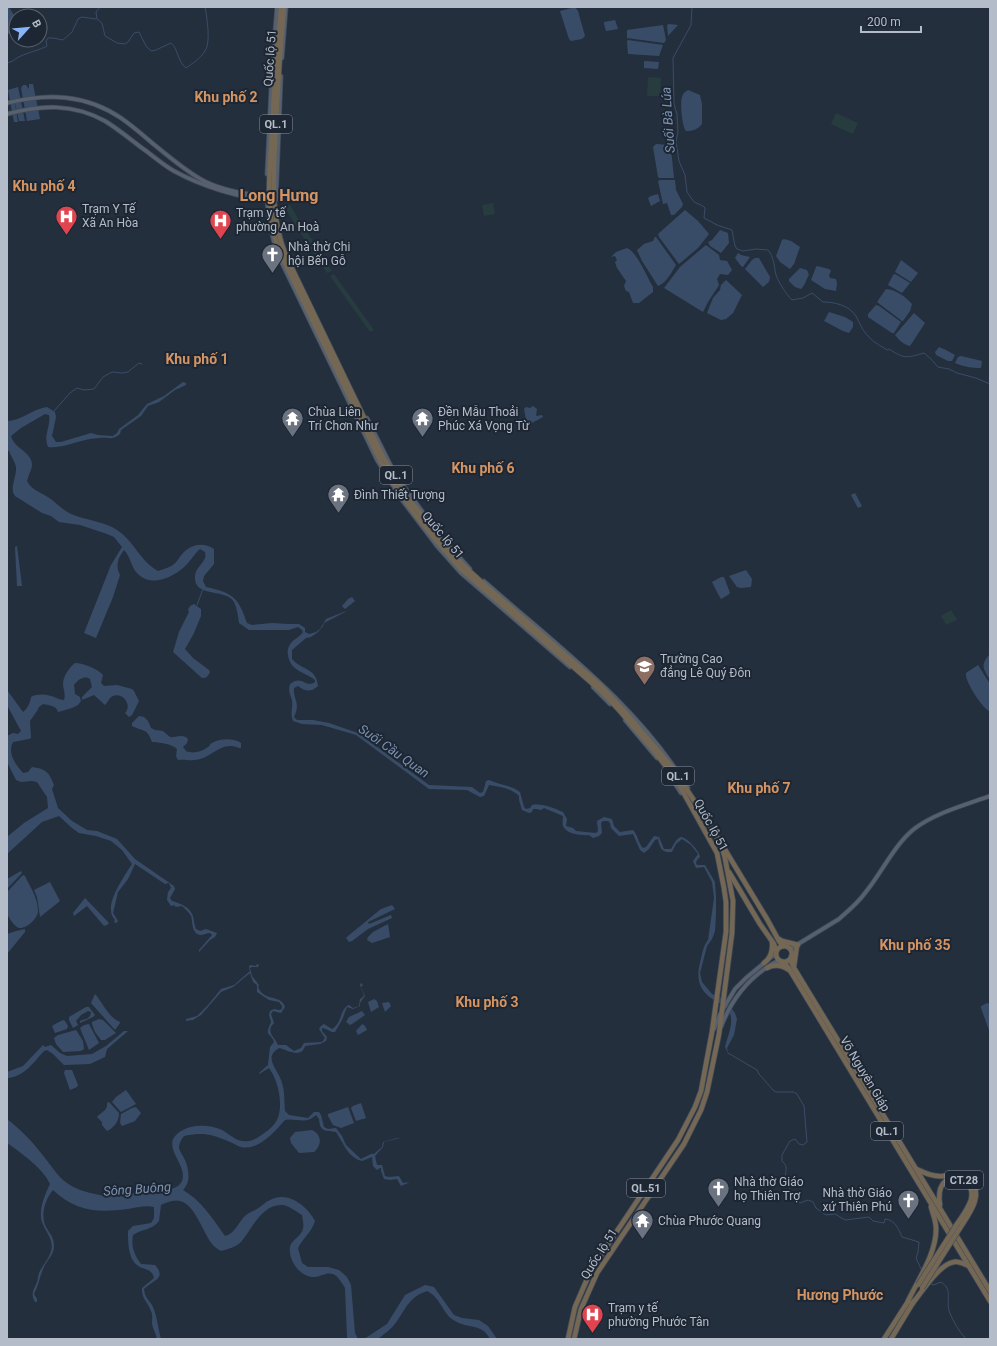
<svg xmlns="http://www.w3.org/2000/svg" width="997" height="1346" font-family="Roboto,sans-serif">
	<rect width="100%" height="100%" fill="#242f3e"/>
	<g fill="#263c3f">
		<polygon points="648,77 661,78 660,96 647,96"/>
		<polygon points="836,113 858,123 853,134 831,124"/>
		<polygon points="493,203 495,214 484,216 482,205"/>
		<polygon points="285,205 290,205 302,225 297,228 287,211"/>
		<polygon points="305,229 320,252 315,255 300,232"/>
		<polygon points="323,257 332,271 327,273 318,260"/>
		<polygon points="334,274 374,330 370,332 330,276"/>
		<polygon points="951,610 957,620 946,625 941,616"/>
	</g>
	<g fill="#394c67">
		<polygon points="7,7 9,7 15,17 15,21 13,22 15,33 8,34 7,31"/>
		<polygon points="575,7 578,11 585,36 582,39 571,41 569,39 560,11"/>
		<polygon points="615,20 618,29 606,31 604,24 604,22"/>
		<polygon points="669,24 678,25 668,36 667,25"/>
		<polygon points="663,25 666,40 664,43 627,38 627,30"/>
		<polygon points="628,40 663,45 659,56 628,54 627,41"/>
		<polygon points="644,61 659,62 658,69 644,68"/>
		<polygon points="29,84 33,84 40,119 27,121 21,88 23,85 26,85 29,89"/>
		<polygon points="18,87 25,121 19,121 14,98 18,122 14,122 8,90"/>
		<path d="M688,90L700,95L702,104V124C697,130 693,131 686,131C682,126 680,103 682,97C683,93 685,92 688,90Z"/>
		<polygon points="656,144 669,145 671,149 674,178 659,178 658,177 653,147"/>
		<polygon points="660,180 675,180 676,190 683,204 682,207 674,215 671,215 667,203 663,204 658,181"/>
		<polygon points="658,194 660,201 651,206 648,198 651,196"/>
		<polygon points="685,210 698,221 709,234 698,248 679,264 659,237 658,234"/>
		<polygon points="720,230 728,233 729,243 721,253 710,246 708,242 712,240"/>
		<path d="M655,237H656L676,265C672,272 666,283 658,286L642,261L637,250L644,244L653,241Z"/>
		<polygon points="784,239 791,241 800,247 794,264 790,269 780,262 776,256 782,240"/>
		<polygon points="706,245 719,255 720,260 727,261 732,270 728,275 720,274 717,279 719,285 708,302 703,312 664,288 680,267"/>
		<path d="M627,248C637,252 647,277 653,287V292L639,303H633L629,292L626,291L624,286L626,281L617,268L615,262L617,260L615,256L611,257L616,252Z"/>
		<polygon points="738,253 741,255 750,257 743,267 741,266 735,258"/>
		<polygon points="755,258 759,258 770,277 769,282 763,287 745,269 752,260"/>
		<polygon points="901,260 918,273 911,282 895,272"/>
		<polygon points="817,266 829,269 831,271 829,275 830,278 836,279 837,283 836,291 825,289 811,280 816,267"/>
		<path d="M800,268L807,270L809,275C806,279 806,284 801,289L795,287L789,281V279Z"/>
		<polygon points="895,274 910,283 902,293 888,285 893,275"/>
		<polygon points="726,280 742,295 733,313 726,319 721,320 707,313 713,298 720,290 721,285"/>
		<path d="M886,289C895,289 907,298 912,304L910,311L903,321H902L877,302Z"/>
		<path d="M876,305L879,306L901,322L894,333H892C884,328 876,322 868,317V314Z"/>
		<polygon points="829,312 845,317 853,322 853,327 849,333 843,331 824,321"/>
		<path d="M914,313L925,323L910,346C904,345 899,340 895,335Z"/>
		<polygon points="939,347 946,350 955,355 952,361 948,361 936,355 935,352"/>
		<path d="M961,356L982,361L981,368C972,368 964,367 955,363L958,357Z"/>
		<path d="M183,382L186,383V385L175,390L159,402L148,406L141,416L121,430L120,434C111,441 109,437 99,438C82,438 65,449 48,447C43,435 51,427 49,415L45,414L21,428L11,436C14,449 33,452 32,466C31,471 28,476 27,481C31,489 39,492 46,496C55,501 62,510 71,514C85,520 106,522 117,530C134,541 140,561 158,571C163,569 168,568 173,565C177,562 179,557 183,553C192,544 203,542 214,549V564L204,576L203,581L206,587C233,593 238,597 247,623L252,625L272,623L288,624H299L305,628V632L309,634L316,632L320,629L326,619L346,611L345,612L324,623L323,626L318,632L311,637L306,638L292,650V659C302,671 316,667 318,686C311,692 306,692 298,686L294,688C293,701 301,702 294,717L297,720H313L329,723L358,733L429,785L472,787L480,793L483,792L486,781L489,780C499,785 511,785 520,792L524,807L526,809L530,808L532,805C543,803 553,808 563,812L567,819L566,826L573,828L576,831L596,833L598,831L597,821L604,817L612,819L614,826L620,832L633,830C638,835 638,843 643,848L646,847L654,836L659,837L664,849H671C673,846 676,838 681,837C687,837 700,852 700,857L697,860L696,863L697,865H705L715,882L716,898V914L715,931L712,939L707,946L700,973L702,982L712,994L725,1000L735,1013L737,1019L736,1024L734,1035L727,1048L728,1053L725,1047C727,1038 734,1023 730,1014C727,1006 721,1004 714,1000C699,991 696,979 700,963C702,955 703,946 708,940L714,898L712,882L704,867L696,868L693,861L698,854L691,845L682,839L676,844L672,852C662,853 660,849 658,839L655,840L649,849L644,853L640,850L633,834L619,836L611,828L610,823L608,821H603L601,823L602,833L599,836L593,838L589,835C582,836 566,834 563,826C562,823 563,820 563,816L544,808L541,810L536,809H533L532,812L529,813L522,810L519,800V796C513,789 498,786 489,785L484,796L480,797L467,790L429,789L356,735L322,725L302,724L293,721C290,714 293,708 292,700C290,694 288,691 290,684C302,674 306,689 315,682V680C305,672 290,671 288,655C287,651 288,647 291,643C294,639 300,637 303,632L302,630L298,627L289,630H249L239,623C238,616 237,608 234,602C227,589 197,597 195,580C194,568 202,566 205,558C206,556 205,554 205,552L200,549C194,554 190,562 183,568C171,578 151,587 138,574C131,568 131,557 124,550C118,558 115,565 120,575L113,597L96,638L84,633L111,565L122,547L114,537L107,534L80,525L59,522L51,516L42,513L15,496C9,488 17,477 16,467C15,462 11,456 9,451L7,450V421C22,421 32,409 47,407L55,412L56,417L52,436L56,442H61L91,433L98,435L113,436L117,433L119,429L138,415L147,404L164,396Z"/>
		<polygon points="533,406 537,409 536,416 542,415 543,417 530,424 526,419 524,409 526,407 530,408"/>
		<polygon points="855,493 862,506 858,508 851,495"/>
		<polygon points="17,546 22,586 17,586 15,547"/>
		<polygon points="746,570 752,579 751,587 741,588 737,587 729,576"/>
		<polygon points="721,577 724,577 730,593 728,595 721,599 718,594 712,582"/>
		<polygon points="352,597 355,601 345,609 342,606 348,599"/>
		<path d="M194,604L201,609V616L194,633L185,649L193,658L209,670L210,672C208,676 207,678 202,678L173,652L179,632L189,612L188,610L190,606Z"/>
		<path d="M990,654V680C983,668 980,665 990,654Z"/>
		<path d="M75,663C83,663 98,669 103,675L101,683L104,686L117,685L132,689L134,691L139,701L132,715L129,717L125,713C133,705 122,690 111,697C109,699 107,703 105,705L94,695L82,700V697L92,687L90,679C83,675 78,680 74,685L75,694L80,697L81,701L78,705L72,708L58,712C57,706 49,705 43,704L39,707L37,711L30,721L31,738L29,739L13,742C7,754 16,765 23,773L28,772L32,767C46,769 49,772 54,785L52,789L58,808L72,821L87,830L97,831L117,839L135,859L174,886L175,889L170,898L172,901C181,904 189,906 193,916C194,920 194,924 196,929L200,931L206,929L217,933L215,937L210,940L199,952V950L212,935L210,933C207,933 203,935 201,935C191,934 193,922 191,916C189,912 185,909 182,906L175,907V905L171,906L167,900L168,892L171,888L169,883L165,884L135,864L128,879L118,892L113,913L118,921L116,923L114,922L115,920C113,917 111,915 111,911C109,898 125,875 132,864L122,850L111,841L96,836L79,833L72,828L59,816L42,822L7,854V837L24,823L48,808L47,797L37,782L32,781L21,782L16,780L7,762V736L13,733L18,734L21,731L7,705V690L23,712C28,708 30,703 31,697C37,694 44,694 51,696C56,697 59,700 64,700C66,694 63,689 63,683C64,675 69,668 75,663Z"/>
		<path d="M978,665L990,684L989,711C982,708 964,680 966,673Z"/>
		<path d="M139,716L144,717L148,721L151,728L155,730L163,731L170,737C176,738 183,733 188,739L187,743L183,747L186,751C192,754 202,752 208,747C212,744 208,745 212,743C220,738 234,738 241,743V748H239C220,740 211,760 194,760C189,761 184,759 178,760L176,756L177,749C172,744 159,742 152,742C147,728 144,732 132,726V723Z"/>
		<polygon points="21,871 22,873 7,889 7,879"/>
		<path d="M23,875L25,876C30,887 38,898 38,911C38,918 27,929 19,928C15,927 9,918 7,914C5,908 7,898 7,892Z"/>
		<polygon points="50,882 60,901 40,917 37,897 34,890"/>
		<polygon points="85,898 109,923 107,925 104,926 87,906 74,916 73,913"/>
		<polygon points="392,905 395,909 368,922 369,924 391,915 392,918 368,929 352,941 349,942 346,938 348,936 381,909"/>
		<polygon points="388,924 390,937 372,943 367,940 368,937 373,932"/>
		<polygon points="25,929 25,932 7,954 7,934 16,931"/>
		<path d="M257,964L259,965L258,967H252L250,968L252,976L259,985L258,987C264,1002 281,994 285,1007L281,1013L273,1011L271,1014L274,1023C265,1032 275,1037 278,1045H286L294,1051L301,1048L304,1043L322,1042L325,1038L319,1029L321,1026L324,1024L332,1029C342,1024 340,1008 349,1005L353,1008L359,1006L360,999L363,997L364,995L360,985L361,983L363,985L361,987L365,996L360,1003V1006L353,1009L347,1007L342,1020L335,1032C330,1033 327,1028 322,1028V1031L327,1037L326,1041L320,1044L305,1046C301,1059 288,1050 279,1048C262,1058 279,1070 282,1083C285,1092 284,1101 285,1111L289,1115L308,1118L314,1112H319L321,1115L324,1127L328,1129L336,1128L342,1136L346,1145L361,1159L371,1154H374L382,1147L383,1142L397,1138H400L384,1142L383,1147L375,1156L377,1165H382L385,1176L389,1177L399,1176L403,1183L410,1182L401,1186L397,1179L390,1180L384,1179L381,1171V1168H380L377,1170L373,1166L372,1157L362,1161C348,1158 343,1142 336,1132C326,1130 320,1133 319,1119L316,1115C305,1125 298,1118 285,1120C275,1131 259,1151 241,1147C237,1146 233,1143 230,1142C211,1134 204,1132 184,1136C181,1140 179,1143 179,1148C180,1152 183,1156 185,1160C189,1170 191,1182 183,1190C202,1201 212,1218 225,1236C235,1234 239,1221 246,1215C250,1212 254,1211 257,1209C262,1206 265,1202 270,1200C288,1190 308,1207 315,1221C311,1233 303,1238 298,1248L302,1263L308,1267H328L339,1270L347,1277L351,1285L355,1333L358,1339H348L347,1337L345,1288C342,1283 338,1276 333,1274C326,1272 322,1276 315,1277C301,1278 288,1261 290,1247C291,1241 298,1238 301,1233C305,1228 303,1221 302,1215C297,1212 289,1206 283,1205C262,1203 252,1229 241,1242C236,1247 228,1249 221,1251C219,1250 216,1248 214,1246C202,1234 194,1195 172,1201C168,1202 164,1203 161,1205L159,1221C152,1230 142,1229 133,1235C131,1246 134,1255 141,1264L155,1265C167,1279 153,1280 144,1289C145,1299 149,1299 153,1307C157,1316 158,1328 161,1339H157C156,1334 153,1329 152,1324C152,1319 153,1315 151,1311C148,1302 141,1298 142,1288L154,1278C152,1268 143,1270 137,1265C128,1258 128,1241 128,1231L133,1226L151,1223L154,1218V1207C145,1205 136,1208 127,1209C97,1213 75,1211 53,1190C45,1199 40,1216 46,1227C50,1234 54,1237 54,1246C54,1254 49,1258 45,1265C40,1274 39,1285 34,1294L37,1299V1302H35C30,1293 34,1290 37,1282C38,1279 38,1276 39,1273C42,1266 49,1259 51,1251C54,1239 46,1233 42,1222C38,1211 45,1194 50,1184C44,1169 20,1152 7,1143V1119C20,1129 31,1140 41,1153C60,1177 63,1187 95,1194C99,1195 105,1196 110,1196C123,1195 136,1192 149,1191C159,1190 177,1192 182,1181C189,1164 156,1144 183,1130C194,1124 211,1125 222,1130C231,1135 237,1143 249,1141C257,1140 274,1127 277,1120C284,1105 278,1080 269,1068L259,1074V1073L268,1065L270,1047L274,1042C270,1031 264,1038 271,1022L269,1015L270,1011L274,1009L279,1010L282,1009V1006L279,1002L269,1000L257,992V985L253,982L250,973L233,987L221,992L201,1015L193,1020L186,1021V1019L197,1016L208,1005L221,989L234,985L250,971L249,967L250,965L256,966Z"/>
		<path d="M95,994C103,1003 108,1017 120,1022V1023L115,1030L91,1003Z"/>
		<polygon points="374,999 377,1001 379,1007 371,1012 368,1002"/>
		<polygon points="389,1002 391,1006 385,1012 382,1003"/>
		<polygon points="987,1003 990,1004 990,1033 981,1008 981,1006"/>
		<path d="M86,1007H89L95,1015L93,1017L80,1023V1021C86,1018 90,1020 91,1012L88,1011L81,1015L76,1021L78,1025L73,1028L69,1020V1017Z"/>
		<polygon points="362,1011 365,1015 352,1024 350,1025 346,1022 349,1017"/>
		<polygon points="99,1019 103,1020 116,1033 105,1040 101,1040 95,1032 92,1024 92,1022"/>
		<polygon points="63,1020 65,1021 68,1026 67,1029 55,1033 52,1026 57,1023"/>
		<polygon points="89,1024 99,1043 89,1050 80,1028 84,1025"/>
		<polygon points="362,1024 365,1026 367,1030 358,1035 356,1031"/>
		<polygon points="76,1030 83,1041 84,1049 81,1051 63,1052 56,1044 54,1038 58,1035"/>
		<path d="M124,1031H128L107,1049L105,1057L90,1064L64,1065L53,1054L47,1050L44,1051C33,1063 24,1077 7,1078V1072L23,1066L43,1045L45,1047L51,1045L60,1053L67,1056L92,1054L106,1046Z"/>
		<polygon points="65,1070 72,1070 78,1085 77,1087 70,1090 64,1073"/>
		<polygon points="126,1090 136,1104 121,1112 112,1102 116,1097"/>
		<path d="M109,1102L119,1113C119,1121 114,1128 107,1131L102,1125V1122L97,1117C102,1111 108,1111 107,1103Z"/>
		<polygon points="361,1103 366,1118 356,1121 351,1108 353,1106"/>
		<polygon points="136,1107 141,1113 135,1121 122,1126 120,1123 121,1114 132,1108"/>
		<polygon points="348,1107 354,1123 341,1128 333,1125 328,1116 328,1114"/>
		<path d="M312,1130C322,1135 322,1145 314,1152L299,1153L291,1143L290,1138L295,1132Z"/>
		<path d="M425,1285L434,1287L454,1315L462,1318L479,1320L488,1326L497,1339H490C482,1323 468,1329 455,1321C445,1316 442,1304 435,1297C433,1294 430,1293 427,1291C402,1299 404,1321 384,1334C382,1336 379,1338 377,1339C373,1340 368,1339 364,1339L387,1324L405,1295Z"/>
	</g>
	<g fill="none" stroke-linecap="round" stroke-linejoin="round">
		<g stroke="#394c67" stroke-width="1">
			<path d="M100,7L96,12L97,19L102,23L105,36L117,43L125,44L128,42L134,33L139,32L146,46L151,51L156,50L171,43C179,50 177,61 186,68C193,63 200,59 205,51C211,43 207,17 205,7"/>
			<path d="M692,7L691,25L673,58L674,104L677,114L678,132L676,142L679,161L685,175L687,192L694,202L703,206L705,208L704,218L717,225L732,230L735,246L737,249L743,251L756,249L768,250C774,257 774,266 776,275C779,283 786,294 792,300L803,298L812,293L823,302C834,302 849,305 856,316C860,324 862,330 869,337C873,342 881,346 887,350L889,349C904,359 907,358 924,353L931,359L938,367L949,369L957,373L976,378L990,384"/>
			<path d="M7,63L13,61C18,55 37,51 45,47L47,46L46,41L48,38H53L63,40L72,32L78,19L82,17L96,19"/>
			<polyline points="54,411 70,393 77,388 84,390 94,389 103,377 112,372 122,373 128,372 139,363 142,364"/>
			<polyline points="197,605 203,589"/>
			<path d="M728,1053L757,1070L759,1074L773,1090L776,1092H794L797,1094L804,1106L807,1142L803,1145L799,1144L795,1139L790,1141L782,1155V1161C790,1168 784,1172 785,1182L789,1185L791,1195L796,1202L800,1203L808,1200L813,1202L816,1208L826,1215L835,1214L845,1220L869,1217L873,1221L884,1223L885,1219C895,1220 898,1228 902,1237L919,1242L918,1252L916,1258L922,1271"/>
			<path d="M930,1283L933,1285L941,1282C953,1290 946,1298 949,1311C953,1321 958,1330 965,1338L967,1339"/>
		</g>
		<defs>
			<g id="major">
				<polyline points="282,58 286,7"/>
				<path d="M7,103C48,93 85,94 121,118C134,127 145,137 157,147C172,159 187,172 204,181C223,191 248,194 269,197"/>
				<path d="M7,114C41,105 72,103 105,121C118,129 130,139 142,148C152,155 163,165 174,171C205,188 235,195 269,202"/>
				<polyline points="267,174 272,71 277,7"/>
				<path d="M267,194C267,216 271,236 279,257L377,460L402,500L437,546L461,573L570,667"/>
				<polyline points="276,200 281,76"/>
				<polyline points="367,418 392,468"/>
				<polyline points="403,485 432,525"/>
				<polyline points="450,547 470,569"/>
				<path d="M484,581C557,646 636,703 688,788"/>
				<polyline points="593,687 610,704"/>
				<polyline points="625,720 657,758"/>
				<polyline points="668,773 681,793"/>
				<path d="M790,949L839,919C848,911 858,903 865,893C881,874 894,845 914,829C935,813 965,805 990,796"/>
				<polyline points="723,1009 735,989 746,978 775,954"/>
				<path d="M721,1027C730,1003 744,983 766,968C770,965 774,962 779,961"/>
				<polyline points="714,1029 720,1014"/>
			</g>
			<g id="highway">
				<path d="M281,7C277,49 274,90 272,132C270,168 265,206 276,241C278,248 281,255 284,261L381,462C402,501 432,536 461,569L601,691L619,710L651,747L677,781L717,853L724,888L726,902V932L712,1032L701,1091L695,1107L678,1140L591,1270L575,1307L568,1339"/>
				<path d="M284,7C280,46 278,84 276,123C274,169 268,215 287,258L383,457L407,497L451,552L465,567L488,588L601,686L625,712L671,766L703,814L721,844L725,858L733,901L732,933L719,1034L707,1092L701,1110L684,1144L597,1273L581,1309L574,1339"/>
				<polyline points="724,848 767,919 779,941 783,946"/>
				<polyline points="729,872 760,924 774,944 776,951"/>
				<polyline points="779,939 782,941 798,945"/>
				<circle cx="784" cy="954" r="8"/>
				<polyline points="791,957 791,961 794,968 990,1291"/>
				<polyline points="783,962 788,967 990,1301"/>
				<path d="M764,963C771,958 773,951 772,942"/>
				<polyline points="794,966 797,945"/>
				<path d="M767,968C774,964 782,965 789,970"/>
				<path d="M916,1169C925,1173 933,1177 943,1176C948,1175 952,1173 958,1174C963,1174 968,1176 971,1180C984,1195 969,1214 960,1228"/>
				<path d="M940,1205C933,1165 978,1174 971,1200C968,1209 962,1217 957,1224"/>
				<path d="M908,1301C918,1280 937,1252 936,1228C936,1221 933,1214 931,1207"/>
				<path d="M912,1304C922,1292 939,1264 954,1262C959,1261 964,1264 969,1266"/>
				<polyline points="884,1339 909,1300"/>
				<polyline points="891,1339 914,1301"/>
			</g>
		</defs>
		<use href="#major" stroke="#414a57" stroke-width="5"/>
		<use href="#highway" stroke="#434c59" stroke-width="6"/>
		<use href="#major" stroke="#56606e" stroke-width="3.5"/>
		<use href="#highway" stroke="#746855" stroke-width="4.5"/>
		<defs>
			<g id="highway-bridge">
				<polyline points="918,1285 957,1224"/>
				<polyline points="922,1288 960,1228"/>
			</g>
		</defs>
		<use href="#highway-bridge" stroke="#434c59" stroke-width="6" stroke-linecap="butt"/>
		<use href="#highway-bridge" stroke="#746855" stroke-width="4.5"/>
	</g>
	<defs>
		<symbol id="hospital-pin" viewBox="-11 -11 22 30"><path d="M0 17L-7.5 6A9.5 9.5 0 1 1 7.5 6Z" fill="#e0444e" stroke="#1d2633"/><path d="M-5-5h3v3.5h4V-5h3V5h-3V1.5h-4V5h-3Z" fill="#fff"/></symbol>
		<symbol id="church-pin" viewBox="-11 -11 22 30"><path d="M0 17L-7.5 6A9.5 9.5 0 1 1 7.5 6Z" fill="#6b7280" stroke="#1d2633"/><path d="M-1.2-6h2.4v3.5h3.3v2.4h-3.3V6h-2.4V-.1h-3.3v-2.4h3.3Z" fill="#fff"/></symbol>
		<symbol id="temple-pin" viewBox="-11 -11 22 30"><path d="M0 17L-7.5 6A9.5 9.5 0 1 1 7.5 6Z" fill="#6b7280" stroke="#1d2633"/><path d="M0-6L5-2H3V0L6.5 2.5H4V6H1.5V3h-3V6H-4V2.5H-6.5L-3 0V-2H-5Z" fill="#fff"/></symbol>
		<symbol id="university-pin" viewBox="-11 -11 22 30"><path d="M0 17L-7.5 6A9.5 9.5 0 1 1 7.5 6Z" fill="#8d6e63" stroke="#1d2633"/><path d="M0-5L7-2L0 1L-7-2ZM-4 1L0 2.5L4 1V4Q0 6-4 4Z" fill="#fff"/></symbol>
	</defs>
	<g fill-rule="evenodd">
		<use href="#hospital-pin" x="54" y="204" width="25" height="34"/>
		<use href="#hospital-pin" x="208" y="208" width="25" height="34"/>
		<use href="#church-pin" x="260" y="242" width="25" height="34"/>
		<use href="#temple-pin" x="280" y="406" width="25" height="34"/>
		<use href="#temple-pin" x="410" y="406" width="25" height="34"/>
		<use href="#temple-pin" x="326" y="482" width="25" height="34"/>
		<use href="#university-pin" x="632" y="654" width="25" height="34"/>
		<use href="#church-pin" x="706" y="1176" width="25" height="34"/>
		<use href="#church-pin" x="896" y="1188" width="25" height="34"/>
		<use href="#temple-pin" x="630" y="1208" width="25" height="34"/>
		<use href="#hospital-pin" x="580" y="1302" width="25" height="34"/>
	</g>
	<g text-anchor="middle" dominant-baseline="central" stroke-width="4" stroke-linejoin="round" paint-order="stroke">
		<g fill="#1d2633" stroke="#878f9c" stroke-width="1">
			<rect x="260" y="115" width="32" height="18" rx="3"/>
			<rect x="380" y="466" width="32" height="18" rx="3"/>
			<rect x="662" y="767" width="32" height="18" rx="3"/>
			<rect x="871" y="1122" width="32" height="18" rx="3"/>
			<rect x="945" y="1171" width="38" height="18" rx="3"/>
			<rect x="627" y="1179" width="38" height="18" rx="3"/>
		</g>
		<g font-size="11" font-weight="bold" fill="#b4bcc9">
			<text x="276" y="124">QL.1</text>
			<text x="396" y="475">QL.1</text>
			<text x="678" y="776">QL.1</text>
			<text x="887" y="1131">QL.1</text>
			<text x="964" y="1180">CT.28</text>
			<text x="646" y="1188">QL.51</text>
		</g>
		<g font-size="12" fill="#b4bcc9" stroke="#1d2633">
			<text transform="translate(270 58) rotate(-86)">Quốc lộ 51</text>
			<text transform="translate(443 535) rotate(50)">Quốc lộ 51</text>
			<text transform="translate(711 825) rotate(61)">Quốc lộ 51</text>
			<text transform="translate(865 1074) rotate(59)">Võ Nguyên Giáp</text>
			<text transform="translate(599 1254) rotate(-58)">Quốc lộ 51</text>
		</g>
		<g font-size="12" fill="#b4bcc9" stroke="#1d2633" text-anchor="start">
			<text x="82" y="209">Trạm Y Tế<tspan x="82" dy="14">Xã An Hòa</tspan></text>
			<text x="236" y="213">Trạm y tế<tspan x="236" dy="14">phường An Hoà</tspan></text>
			<text x="288" y="247">Nhà thờ Chi<tspan x="288" dy="14">hội Bến Gỗ</tspan></text>
			<text x="308" y="412">Chùa Liên<tspan x="308" dy="14">Trí Chơn Như</tspan></text>
			<text x="438" y="412">Đền Mẫu Thoải<tspan x="438" dy="14">Phúc Xá Vọng Từ</tspan></text>
			<text x="354" y="495">Đình Thiết Tượng</text>
			<text x="660" y="659">Trường Cao<tspan x="660" dy="14">đẳng Lê Quý Đôn</tspan></text>
			<text x="734" y="1182">Nhà thờ Giáo<tspan x="734" dy="14">họ Thiên Trợ</tspan></text>
			<text x="892" y="1193" text-anchor="end">Nhà thờ Giáo<tspan x="892" dy="14">xứ Thiên Phú</tspan></text>
			<text x="658" y="1221">Chùa Phước Quang</text>
			<text x="608" y="1308">Trạm y tế<tspan x="608" dy="14">phường Phước Tân</tspan></text>
		</g>
		<g font-size="13" font-style="italic" fill="#7c92b1" stroke="#1d2633">
			<text transform="translate(668 120) rotate(-94)">Suối Bà Lúa</text>
			<text transform="translate(394 751) rotate(35)">Suối Cầu Quan</text>
			<text transform="translate(137 1189) rotate(-4)">Sông Buông</text>
		</g>
		<g font-size="14" font-weight="bold" fill="#d59563" stroke="#1d2633">
			<text x="226" y="97">Khu phố 2</text>
			<text x="44" y="186">Khu phố 4</text>
			<text x="197" y="359">Khu phố 1</text>
			<text x="483" y="468">Khu phố 6</text>
			<text x="759" y="788">Khu phố 7</text>
			<text x="915" y="945">Khu phố 35</text>
			<text x="487" y="1002">Khu phố 3</text>
			<text x="840" y="1295">Hương Phước</text>
		</g>
		<g font-size="16" font-weight="bold" fill="#d59563" stroke="#1d2633">
			<text x="279" y="195">Long Hưng</text>
		</g>
	</g>
	<rect width="997" height="1346" fill="none" stroke="#b4bcc9" stroke-width="16"/>
	<g transform="translate(28 28) rotate(63)"><circle r="19" fill="#1d2633" stroke="#59626f"/>
	<path d="M0-3L7 15L0 10L-7 15Z" fill="#8ab4f8"/>
	<text y="-6" font-size="11" font-weight="bold" text-anchor="middle" fill="#b4bcc9">B</text>
	</g>
	<path d="M861 26v6h60v-6" fill="none" stroke="#b4bcc9" stroke-width="2"/>
	<text x="867" y="26" font-size="12" fill="#b4bcc9" stroke="#1d2633" stroke-width="3" paint-order="stroke">200 m</text>
</svg>
